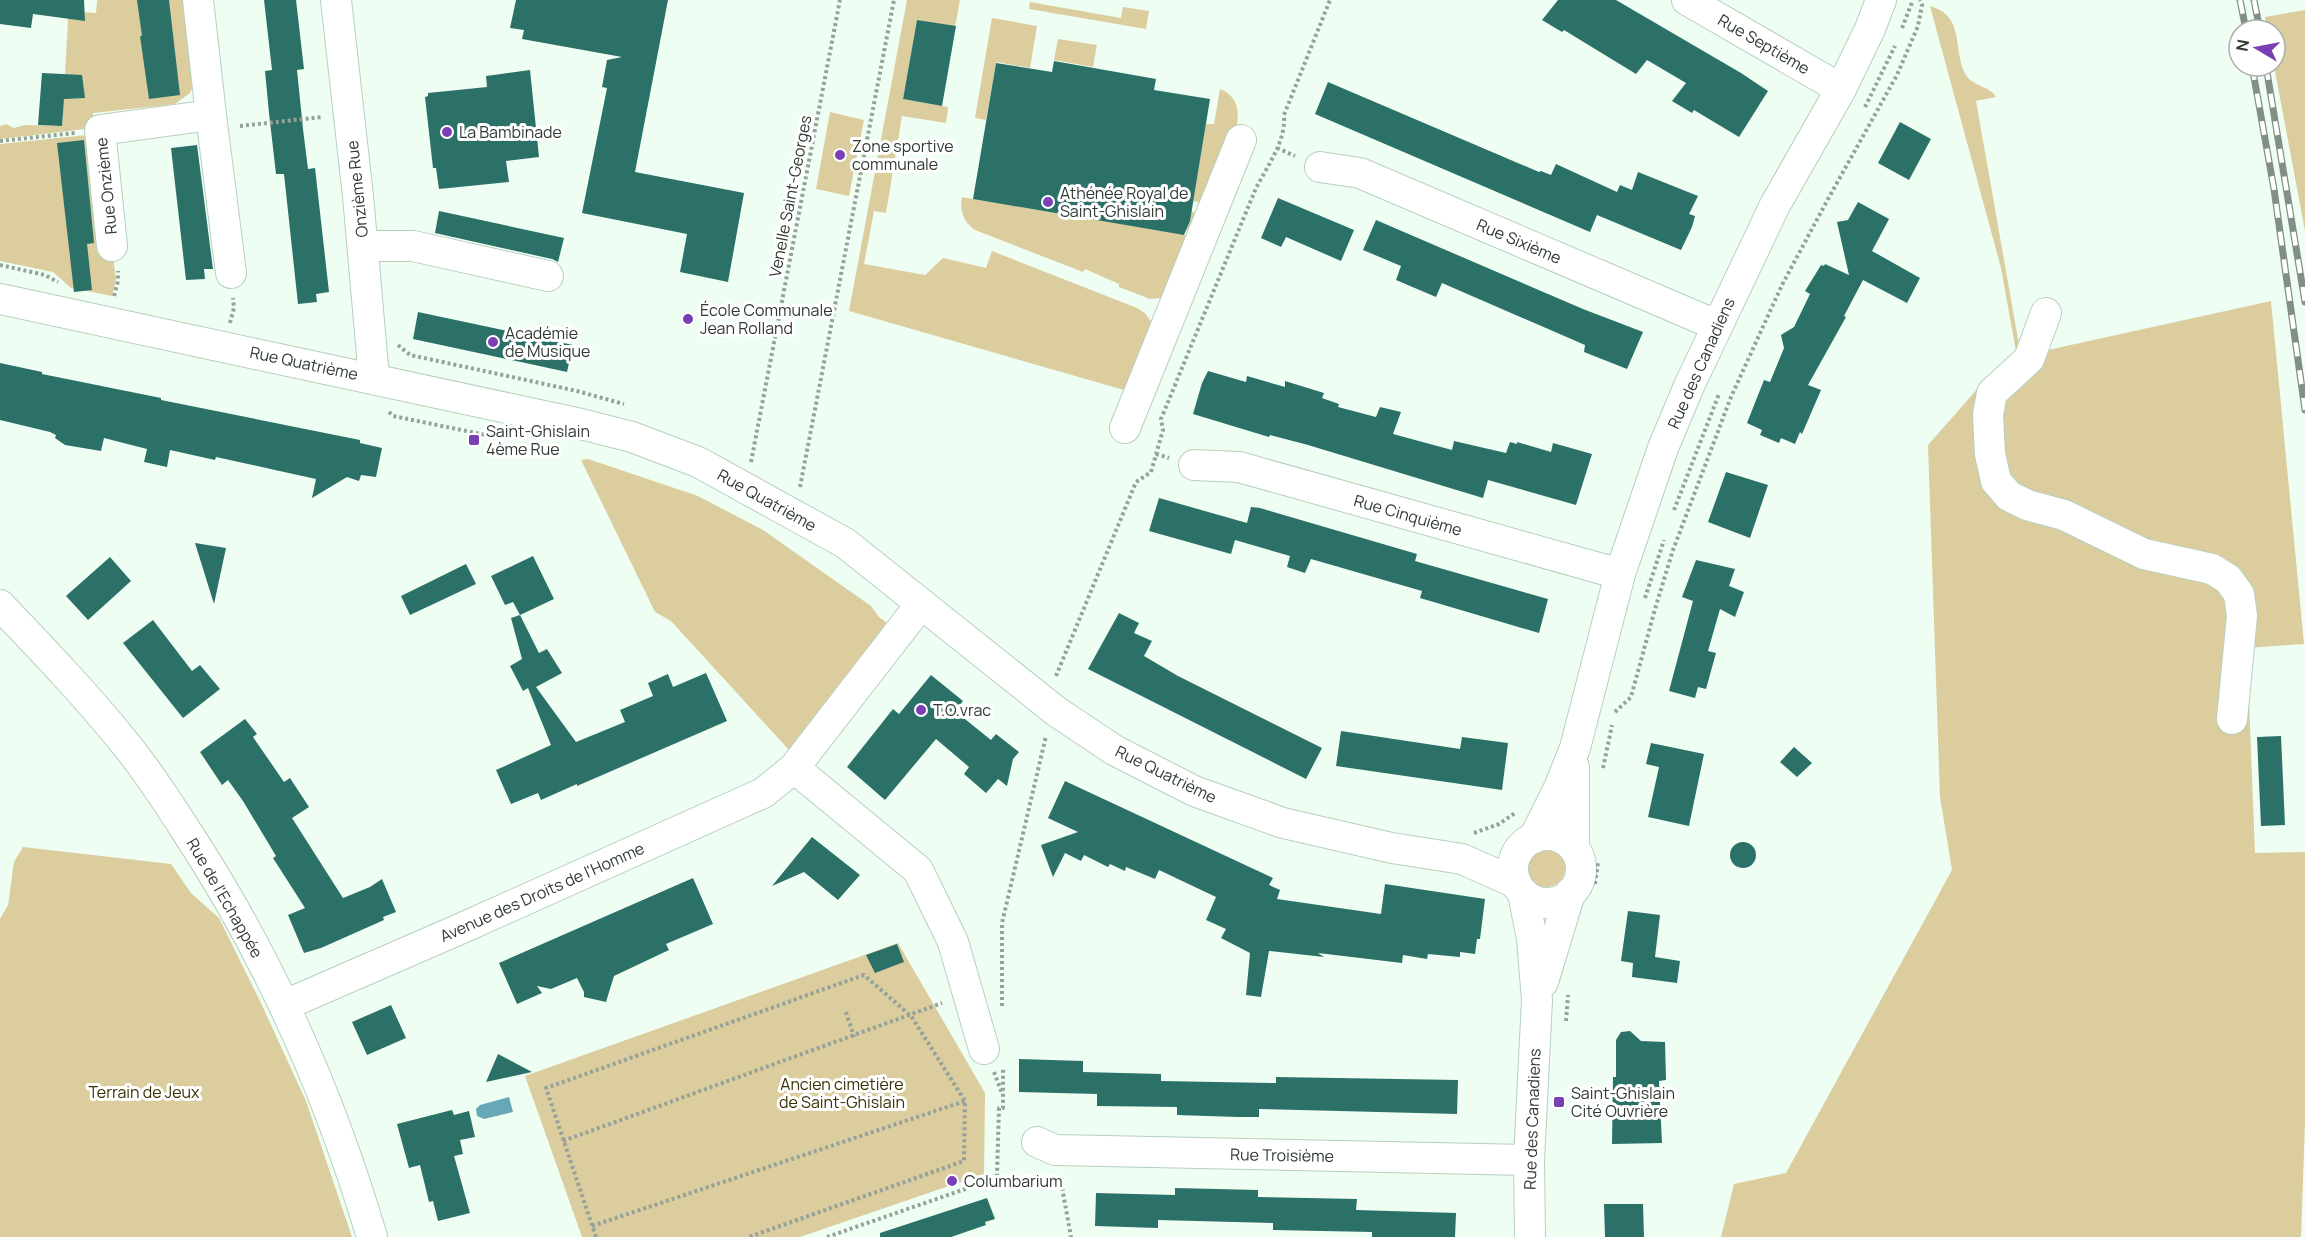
<svg xmlns="http://www.w3.org/2000/svg" width="2305" height="1237" font-family="Manrope,sans-serif">
	<rect width="100%" height="100%" fill="#effef3"/>
	<g fill="#dbcd9e">
		<polygon points="97,0 185,0 194,84 190,93 175,104 93,113 94,128 0,139 0,126 6,124 14,128 25,125 62,126 68,21 66,15 82,12 96,13"/>
		<polygon points="907,0 960,0 955,27 917,20 903,99 948,107 946,123 902,116 886,213 874,211 864,264 925,275 943,258 986,268 992,251 1137,308 1145,313 1152,323 1131,392 849,311"/>
		<polygon points="1030,2 1121,18 1123,7 1149,11 1146,29 1029,9"/>
		<path d="M1930,6C1966,16 1952,50 1966,75C1972,86 1990,86 1996,97L1976,101L2021,356L2271,301L2304,644L2247,648L2255,853L2305,852V1123L2301,1237H1721L1734,1184L1786,1173L1952,870L1940,797L1928,445L1979,387L2017,357L2001,268Z"/>
		<polygon points="2305,10 2305,231 2274,66 2275,30 2268,30 2265,17"/>
		<polygon points="992,18 1037,26 1030,68 996,62 986,120 975,118"/>
		<polygon points="1058,39 1097,45 1093,67 1054,60"/>
		<path d="M1220,89C1262,104 1218,177 1207,204L1193,201L1206,124H1214Z"/>
		<polygon points="830,112 864,120 849,196 816,189"/>
		<polygon points="96,134 116,279 112,296 71,288 53,272 0,261 0,144"/>
		<path d="M962,197L1186,235L1191,211L1202,216L1162,298L1150,299L1119,287V284L1085,269L1083,272L975,230C964,223 959,210 962,197Z"/>
		<polygon points="588,459 698,496 763,530 871,606 879,617 886,622 884,630 789,750 671,621 655,612 581,460"/>
		<polygon points="23,847 171,864 191,893 219,918 260,1001 306,1101 352,1237 0,1237 0,919 8,905 14,862"/>
		<circle cx="1546" cy="868" r="19"/>
		<polygon points="898,943 985,1093 984,1174 800,1237 582,1237 525,1076"/>
	</g>
	<polygon fill="#66a8b7" points="509,1097 513,1112 484,1119 477,1116 476,1109 480,1105"/>
	<g fill="#2c7168">
		<polygon points="0,0 84,0 85,21 33,14 31,28 0,24"/>
		<polygon points="137,0 169,0 180,95 149,99 140,36 142,36"/>
		<polygon points="264,0 296,0 304,69 297,70 303,129 308,169 315,168 329,292 316,294 317,302 298,304 284,174 276,174 269,113 265,71 272,70"/>
		<polygon points="516,0 668,0 635,172 744,193 728,282 680,272 687,234 582,213 607,88 602,87 607,60 622,57 522,39 524,30 510,28"/>
		<polygon points="1558,0 1616,0 1741,73 1768,91 1739,137 1694,110 1692,113 1672,101 1686,83 1647,60 1636,74 1564,30 1562,32 1542,20"/>
		<polygon points="917,20 956,26 942,106 903,99"/>
		<polygon points="1054,61 1156,79 1154,90 1210,99 1190,221 1184,235 973,199 996,63 1052,72"/>
		<polygon points="530,70 539,157 506,161 509,182 439,189 436,168 433,168 425,97 428,96 428,93 487,87 486,76"/>
		<polygon points="42,73 82,75 85,98 64,99 62,126 38,125"/>
		<polygon points="1328,82 1539,172 1541,171 1551,175 1556,164 1617,192 1620,185 1632,190 1638,172 1698,196 1689,214 1695,216 1692,227 1681,250 1597,215 1590,232 1315,114"/>
		<polygon points="1900,122 1931,139 1909,180 1878,163"/>
		<polygon points="84,140 94,243 87,244 92,290 74,292 57,143"/>
		<polygon points="197,145 213,269 204,269 205,279 186,280 171,148"/>
		<polygon points="1278,198 1354,230 1341,261 1286,237 1281,247 1261,238"/>
		<polygon points="1858,202 1889,219 1872,251 1920,278 1907,303 1863,280 1844,316 1846,317 1808,385 1821,390 1802,434 1800,432 1795,444 1781,438 1779,443 1760,435 1762,430 1747,423 1764,380 1770,382 1784,348 1781,335 1794,327 1810,294 1805,291 1821,265 1824,266 1825,264 1849,275 1837,222 1848,220"/>
		<polygon points="439,211 564,238 558,262 552,259 435,233"/>
		<polygon points="1376,220 1583,309 1643,332 1627,369 1584,352 1585,345 1442,283 1436,297 1396,280 1401,266 1363,250"/>
		<polygon points="418,312 573,345 567,372 413,339"/>
		<polygon points="0,363 42,372 42,374 161,398 161,400 360,440 360,443 382,448 376,477 361,475 359,481 347,477 312,498 316,479 275,470 216,457 215,460 170,450 167,467 144,462 147,449 104,438 101,451 65,445 55,438 56,435 50,432 0,420"/>
		<polygon points="1208,371 1246,382 1247,376 1285,387 1285,381 1324,393 1322,398 1339,404 1338,407 1376,417 1380,407 1401,412 1393,434 1452,450 1454,441 1506,453 1510,442 1517,444 1517,442 1551,452 1553,443 1592,454 1576,505 1488,480 1483,498 1308,445 1270,435 1269,437 1193,414 1202,383"/>
		<polygon points="1726,472 1768,485 1750,538 1708,522"/>
		<polygon points="1159,498 1247,523 1251,507 1260,508 1417,554 1415,561 1548,599 1539,633 1420,598 1422,591 1311,559 1305,573 1287,567 1290,556 1235,540 1231,554 1149,531"/>
		<polygon points="195,543 226,548 214,604"/>
		<polygon points="533,556 554,599 520,615 539,653 547,649 562,673 536,687 576,742 625,722 620,710 653,696 648,683 668,674 673,687 706,673 727,721 577,786 577,784 541,800 538,793 511,804 496,770 551,745 528,688 523,691 510,666 522,659 511,618 520,615 513,602 505,605 491,576"/>
		<polygon points="110,557 131,581 88,620 66,596"/>
		<polygon points="1696,560 1735,569 1729,586 1744,592 1735,617 1720,609 1708,651 1716,653 1706,689 1698,687 1695,698 1669,691 1693,601 1682,597"/>
		<polygon points="466,564 476,584 410,615 401,596"/>
		<polygon points="1119,613 1139,623 1134,633 1152,641 1144,656 1178,676 1322,748 1306,779 1088,669"/>
		<polygon points="153,620 192,671 200,665 220,689 183,718 123,643"/>
		<polygon points="931,675 963,701 955,711 991,740 996,734 1019,752 1013,759 1007,786 998,779 986,793 964,774 969,767 936,739 885,800 847,767 893,709 899,714"/>
		<polygon points="245,719 257,734 253,737 284,782 290,778 309,807 292,818 343,898 370,887 382,879 396,912 383,917 384,920 321,948 304,953 288,915 305,908 273,858 276,856 243,801 228,780 222,785 200,752"/>
		<polygon points="1341,731 1460,749 1462,737 1508,743 1502,790 1336,766"/>
		<polygon points="2281,736 2285,825 2261,826 2257,737"/>
		<polygon points="1651,743 1704,754 1689,826 1648,817 1659,767 1646,764"/>
		<polygon points="1794,747 1812,763 1797,777 1780,762"/>
		<polygon points="1065,781 1273,878 1269,885 1280,890 1277,899 1381,914 1385,884 1485,899 1480,939 1477,939 1475,954 1460,952 1460,957 1428,954 1427,959 1403,955 1402,963 1318,953 1324,957 1269,951 1261,997 1246,995 1250,953 1221,938 1226,929 1206,920 1216,897 1159,870 1155,879 1126,867 1125,871 1110,864 1108,867 1084,855 1081,861 1065,853 1053,877 1041,845 1078,832 1048,818"/>
		<polygon points="812,837 860,875 838,900 804,872 772,886"/>
		<circle cx="1743" cy="855" r="13"/>
		<polygon points="693,878 713,924 666,944 669,950 614,976 606,1002 584,997 584,992 577,978 551,989 537,986 542,993 517,1004 499,963"/>
		<polygon points="1628,911 1660,915 1655,957 1680,961 1677,983 1632,977 1633,963 1621,961"/>
		<polygon points="897,944 904,962 875,973 866,955"/>
		<polygon points="391,1005 406,1038 367,1055 352,1022"/>
		<polygon points="1630,1031 1641,1041 1665,1042 1666,1080 1659,1081 1662,1143 1612,1144 1613,1077 1616,1077 1616,1040 1621,1032"/>
		<polygon points="498,1054 532,1072 486,1082"/>
		<polygon points="1019,1059 1083,1061 1083,1072 1161,1074 1161,1081 1276,1083 1276,1077 1458,1080 1457,1114 1259,1109 1259,1117 1238,1117 1177,1115 1177,1107 1097,1106 1097,1094 1019,1092"/>
		<polygon points="452,1110 454,1115 469,1111 475,1137 460,1140 463,1154 454,1156 470,1213 438,1221 433,1201 429,1202 420,1165 409,1168 397,1124"/>
		<polygon points="1175,1188 1258,1190 1258,1197 1357,1199 1356,1210 1456,1213 1455,1237 1372,1237 1372,1232 1273,1230 1273,1223 1158,1220 1158,1228 1095,1226 1096,1193 1175,1195"/>
		<polygon points="987,1198 995,1219 985,1222 986,1225 951,1237 880,1237 880,1233"/>
		<polygon points="1604,1204 1643,1204 1644,1237 1605,1237"/>
	</g>
	<g fill="none" stroke-linecap="round" stroke-linejoin="round">
		<defs>
			<g id="minor">
				<polyline points="336,0 358,196 374,378"/>
				<polyline points="1687,0 1841,89"/>
				<polyline points="211,115 231,273"/>
				<polyline points="1320,167 1360,173 1716,325"/>
				<polyline points="112,246 100,130 211,115 198,0"/>
				<polyline points="363,246 413,246 548,276"/>
				<polyline points="0,299 581,424 632,437 698,462 845,543 1057,712 1114,750 1194,791 1283,823 1392,848 1462,859 1516,883"/>
				<polyline points="2046,313 2029,359 1992,393 1988,415 1990,454 1996,481 2009,496 2027,505 2064,515 2144,554 2212,569 2228,579 2239,594 2242,616 2232,719"/>
				<polyline points="1125,428 1241,140"/>
				<polyline points="1194,465 1239,467 1620,574"/>
				<path d="M0,605C44,651 88,697 128,747C149,773 167,801 185,829C268,955 329,1092 372,1237"/>
				<polyline points="794,768 918,870 953,942 984,1049"/>
				<circle cx="1547" cy="869" r="34"/>
				<polyline points="1534,838 1559,788 1575,748 1620,574 1663,448 1689,386 1775,205 1841,89 1870,29 1881,0"/>
				<polyline points="1574,848 1574,767"/>
				<polyline points="1523,893 1532,939 1537,1000 1529,1160 1530,1237"/>
				<polyline points="1543,982 1570,893"/>
				<polyline points="285,1005 460,929 763,793 794,768 921,604"/>
				<polyline points="1037,1142 1055,1150 1529,1160"/>
			</g>
		</defs>
		<use href="#minor" stroke="#b6d0bd" stroke-width="32"/>
		<g stroke="#95a299" stroke-width="4" stroke-dasharray="3 3" stroke-linecap="butt">
			<polyline points="1902,28 1913,0"/>
			<polyline points="1865,107 1895,46"/>
			<polyline points="240,126 322,117"/>
			<polyline points="0,141 75,133"/>
			<polyline points="1277,148 1295,156"/>
			<polyline points="0,265 45,275 58,282"/>
			<polyline points="114,296 118,281 118,271"/>
			<polyline points="230,323 234,308 233,298"/>
			<polyline points="398,345 410,355 577,391 624,404"/>
			<polyline points="389,412 393,416 491,436 497,435"/>
			<polyline points="1156,454 1169,458"/>
			<polyline points="751,462 840,0"/>
			<polyline points="800,487 894,0"/>
			<polyline points="1674,510 1719,394"/>
			<polyline points="1645,598 1664,540"/>
			<path d="M1056,676L1136,482L1151,472L1163,430L1161,419L1256,188C1268,165 1286,141 1284,115L1330,0"/>
			<polyline points="1615,712 1631,697 1655,609 1673,550 1731,397 1782,285 1828,199 1897,75 1918,26 1922,5 1920,0"/>
			<polyline points="1603,768 1612,725"/>
			<polyline points="1474,833 1499,824 1515,813"/>
			<polyline points="1595,884 1598,862"/>
			<polyline points="1002,1006 1002,923 1046,736"/>
			<polyline points="846,1012 854,1037"/>
			<polyline points="1566,1021 1568,995"/>
			<polyline points="994,1072 1002,1093"/>
			<polyline points="563,1141 942,1003"/>
			<polyline points="1060,1176 1071,1237"/>
			<polyline points="592,1226 965,1101"/>
			<polyline points="596,1237 546,1088 864,975 911,1016 965,1101 964,1161 749,1237"/>
			<polyline points="827,1237 994,1179 997,1175 999,1108 1003,1108 1003,1068"/>
		</g>
		<use href="#minor" stroke="#fff" stroke-width="30"/>
		<defs>
			<g id="rail">
				<polyline points="2240,0 2246,30"/>
				<polyline points="2254,0 2260,30"/>
				<polyline points="2252,66 2274,189 2305,410"/>
				<polyline points="2266,66 2305,302"/>
			</g>
		</defs>
		<use href="#rail" stroke="#838f86" stroke-width="7"/>
		<use href="#rail" stroke="#fff" stroke-width="4.5" stroke-dasharray="14" stroke-linecap="butt"/>
	</g>
	<g fill="#7a3fb5" stroke="#fff" stroke-width="2">
		<circle cx="447" cy="132" r="6"/>
		<circle cx="840" cy="155" r="6"/>
		<circle cx="1048" cy="202" r="6"/>
		<circle cx="688" cy="319" r="6"/>
		<circle cx="493" cy="342" r="6"/>
		<rect x="468" y="434" width="12" height="12" rx="3"/>
		<circle cx="921" cy="710" r="6"/>
		<rect x="1553" y="1096" width="12" height="12" rx="3"/>
		<circle cx="952" cy="1181" r="6"/>
	</g>
	<g text-anchor="middle" dominant-baseline="central" stroke-width="6" stroke-linejoin="round" paint-order="stroke">
		<g font-size="16" fill="#303a33" stroke="#fff">
			<text transform="translate(1764 44) rotate(30)">Rue Septième</text>
			<text transform="translate(106 186) rotate(-96)">Rue Onzième</text>
			<text transform="translate(357 189) rotate(-96)">Onzième Rue</text>
			<text transform="translate(790 196) rotate(-79)">Venelle Saint-Georges</text>
			<text transform="translate(1519 241) rotate(23)">Rue Sixième</text>
			<text transform="translate(304 363) rotate(12)">Rue Quatrième</text>
			<text transform="translate(1701 363) rotate(-66)">Rue des Canadiens</text>
			<text transform="translate(767 500) rotate(29)">Rue Quatrième</text>
			<text transform="translate(1408 515) rotate(16)">Rue Cinquième</text>
			<text transform="translate(1166 774) rotate(26)">Rue Quatrième</text>
			<text transform="translate(542 892) rotate(-24)">Avenue des Droits de l'Homme</text>
			<text transform="translate(225 898) rotate(60)">Rue de l'Echappée</text>
			<text transform="translate(1532 1119) rotate(-88)">Rue des Canadiens</text>
			<text transform="translate(1282 1155) rotate(1)">Rue Troisième</text>
		</g>
		<g font-size="16" fill="#303a33" stroke="#fff" text-anchor="start">
			<text x="459" y="132">La Bambinade</text>
			<text x="852" y="146">Zone sportive<tspan x="852" dy="18">communale</tspan></text>
			<text x="1060" y="193">Athénée Royal de<tspan x="1060" dy="18">Saint-Ghislain</tspan></text>
			<text x="700" y="310">École Communale<tspan x="700" dy="18">Jean Rolland</tspan></text>
			<text x="505" y="333">Académie<tspan x="505" dy="18">de Musique</tspan></text>
			<text x="486" y="431">Saint-Ghislain<tspan x="486" dy="18">4ème Rue</tspan></text>
			<text x="933" y="710">T.O.vrac</text>
			<text x="1571" y="1093">Saint-Ghislain<tspan x="1571" dy="18">Cité Ouvrière</tspan></text>
			<text x="964" y="1181">Columbarium</text>
		</g>
		<g font-size="16" fill="#3b3004" stroke="#fff">
			<text x="842" y="1084">Ancien cimetière<tspan x="842" dy="18">de Saint-Ghislain</tspan></text>
			<text x="144" y="1092">Terrain de Jeux</text>
		</g>
	</g>
	<g transform="translate(2257 48) rotate(280)"><circle r="28" fill="#ffffff" stroke="#acb0ad" stroke-width="1.5"/>
	<path d="M0-4.5L10 22L0 15L-10 22Z" fill="#7a3fb5"/>
	<text y="-9" font-size="16" font-weight="bold" text-anchor="middle" fill="#303a33">N</text>
	</g>
</svg>
